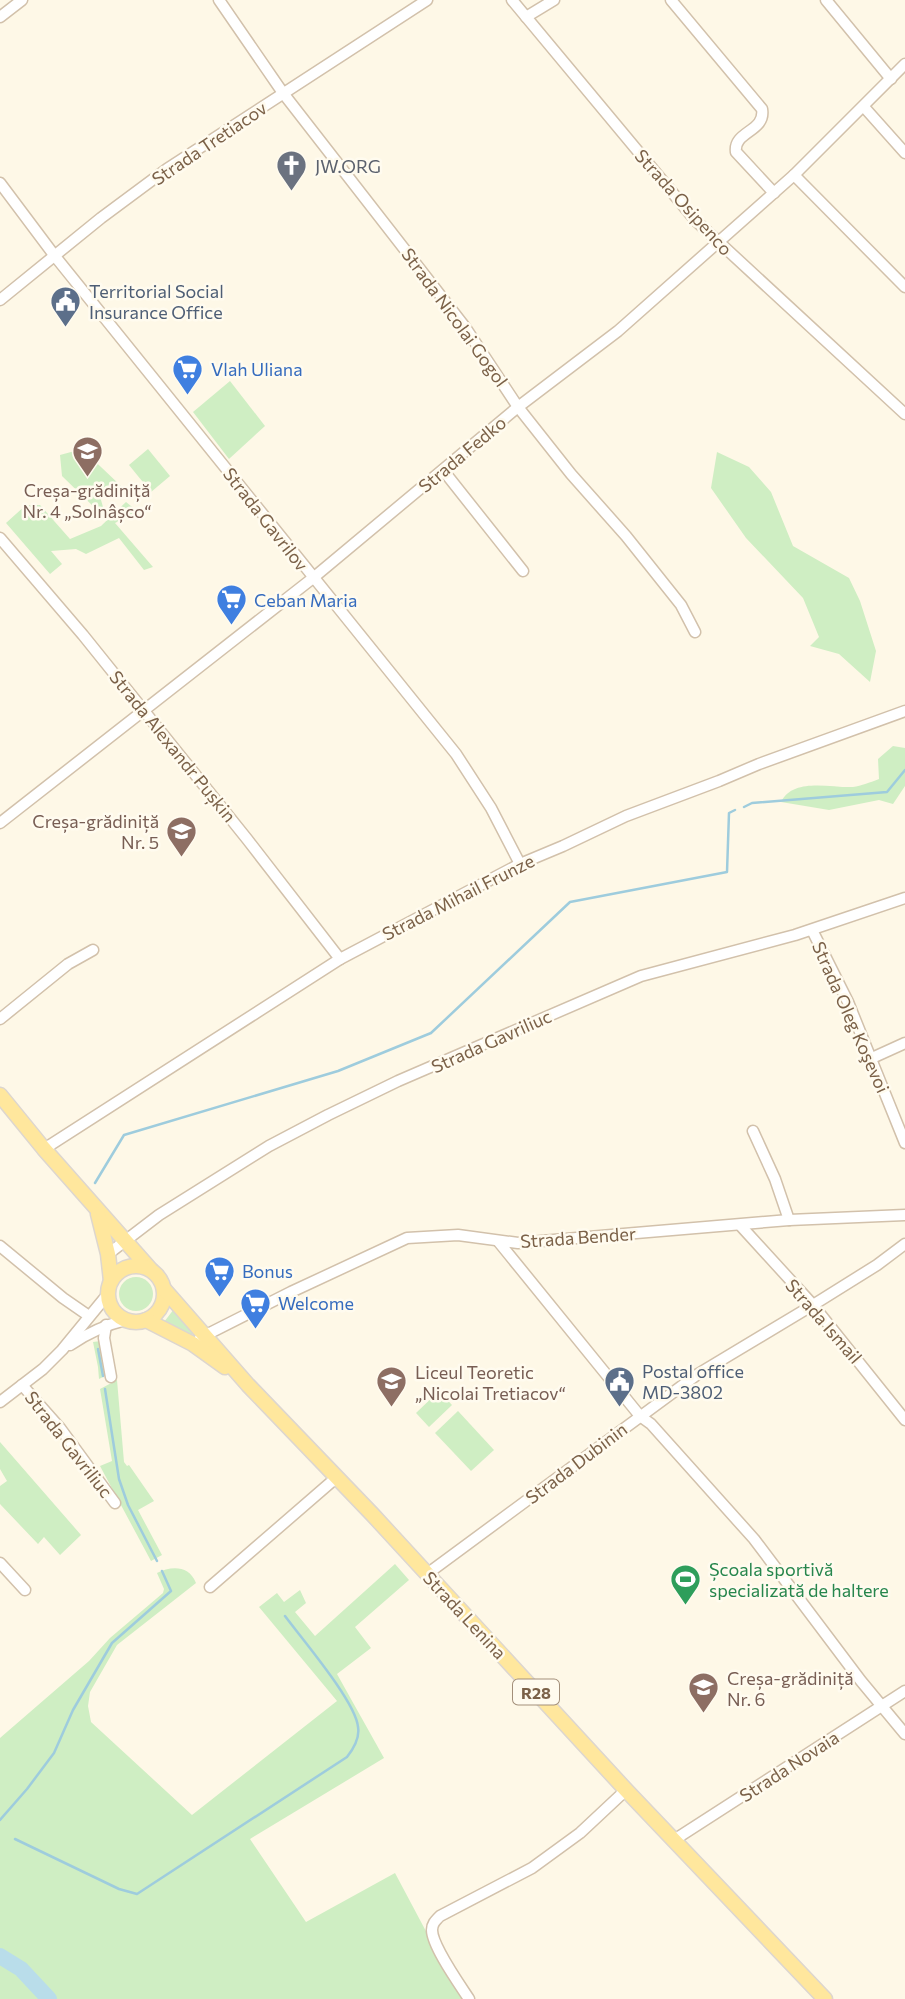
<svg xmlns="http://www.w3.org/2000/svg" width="905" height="1999" font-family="Commissioner,sans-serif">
	<rect width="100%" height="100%" fill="#fef8e7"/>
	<g fill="#cfeec3">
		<polygon points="230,381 265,426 229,459 193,412"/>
		<polygon points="82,449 121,486 118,492 108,488 99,493 103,507 96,509 62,476 60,455"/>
		<polygon points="148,449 170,476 151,492 129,465"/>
		<polygon points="717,452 749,467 771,492 793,546 849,578 860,601 876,651 870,682 839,654 810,646 819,637 803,598 746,538 711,488"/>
		<polygon points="126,502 137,511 115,523 153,567 144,570 119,538 86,554 76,549 51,551 62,564 50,574 6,523 26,505 40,505 70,539 101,526"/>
		<path d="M893,746L905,748V786L893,804L879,800L829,810L781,802C793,777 831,788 853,787C861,786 871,782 879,779L878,759Z"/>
		<circle cx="136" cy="1294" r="17"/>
		<polygon points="174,1309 195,1332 192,1335 164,1322"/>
		<polygon points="101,1341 107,1375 99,1379 98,1367 93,1342"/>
		<polygon points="117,1380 124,1462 127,1466 129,1465 154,1501 138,1510 162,1555 151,1561 100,1466 112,1461 100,1389"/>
		<polygon points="439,1391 452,1405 429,1427 416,1413"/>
		<polygon points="458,1411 494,1450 471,1471 435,1433"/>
		<polygon points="0,1442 81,1535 60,1555 44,1537 38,1544 0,1504 0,1486 7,1481 0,1469"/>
		<path d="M395,1564L409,1580L355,1627L371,1648L337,1674L384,1758L250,1839L306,1922L395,1873L462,1999H0V1738L89,1661L110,1638L163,1593L164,1589L157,1573C171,1566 189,1565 196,1583L117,1645L90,1692L88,1706L91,1722L192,1815L337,1701L259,1607L277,1593L284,1602L300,1590L306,1603L295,1612L315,1636Z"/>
	</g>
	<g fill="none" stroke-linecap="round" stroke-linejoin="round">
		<g stroke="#9eccdd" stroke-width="2.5">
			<polyline points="744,807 752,803 887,792 905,770"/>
			<polyline points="95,1183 124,1135 338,1071 431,1033 570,902 727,872 729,813 735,810"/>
			<polyline points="98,1349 103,1376"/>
			<polyline points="105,1389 119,1479 128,1505 157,1561"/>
			<polyline points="0,1820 27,1789 54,1753 73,1710 112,1643 171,1591 162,1571"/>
			<path d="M15,1839L119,1889L137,1894L347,1757C354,1748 360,1738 358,1727C356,1702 302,1639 285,1616"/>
		</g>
		<polyline stroke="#b9ddea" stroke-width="16" points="0,1956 21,1969 49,1999"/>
		<defs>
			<g id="minor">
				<polyline points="219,0 283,93 465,327 518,407 571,474 626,536 681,605 695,632"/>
				<polyline points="512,0 696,221 905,414"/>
				<path d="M671,0L762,109C766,132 733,131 736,152L774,193"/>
				<polyline points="826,0 891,79"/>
				<polyline points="0,17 22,0"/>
				<polyline points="526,17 554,0"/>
				<polyline points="864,107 905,153"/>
				<polyline points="794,175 905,287"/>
				<polyline points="0,183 54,255 456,754 491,808 520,864"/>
				<polyline points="0,300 101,218 167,169 427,0"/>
				<polyline points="443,470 523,571"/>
				<polyline points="0,538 83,635 247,839 340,959"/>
				<polyline points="0,823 313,578 518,407 618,331 794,175 905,64"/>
				<polyline points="812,930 848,1002 905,1143"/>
				<polyline points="0,1019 68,964 93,950"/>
				<polyline points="872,1058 905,1043"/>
				<polyline points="753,1131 775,1179 789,1220"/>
				<polyline points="44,1149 340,959 520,864 563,846 626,816 719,781 759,764 905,711"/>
				<polyline points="740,1225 813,1305 905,1420"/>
				<polyline points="498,1241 640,1416 651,1424 754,1539 861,1681 905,1734"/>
				<polyline points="0,1246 63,1298 89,1316"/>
				<polyline points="108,1254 159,1215 269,1146 328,1115 398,1081 641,976 795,935 905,898"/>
				<polyline points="106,1325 104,1338 111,1377"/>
				<polyline points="200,1338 291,1292 407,1238 458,1235 518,1243 789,1220 905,1215"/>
				<path d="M70,1345C88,1333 105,1325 126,1320"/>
				<polyline points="22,1385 60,1428 115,1503"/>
				<polyline points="0,1402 43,1369 62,1350 108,1294"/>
				<polyline points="0,1563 25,1590"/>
				<polyline points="427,1574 698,1374 813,1305 877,1265 905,1244"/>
				<polyline points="210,1587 337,1477"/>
				<polyline points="674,1840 905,1691"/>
				<path d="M469,1999C460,1985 432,1946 432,1930C432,1924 435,1921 440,1916L532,1868L580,1833L626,1790"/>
			</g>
			<g id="major">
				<polyline points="0,1095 44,1149 150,1269"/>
				<polyline points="98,1214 108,1254 111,1281"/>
				<circle cx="136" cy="1294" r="28"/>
				<polyline points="164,1289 248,1385 372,1514 626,1790 825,1999"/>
				<polyline points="146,1320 193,1344 225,1367"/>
			</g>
		</defs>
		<use href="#minor" stroke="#d2c1ab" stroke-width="13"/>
		<use href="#major" stroke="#ddd6cf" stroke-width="17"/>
		<use href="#minor" stroke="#fff" stroke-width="10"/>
		<use href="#major" stroke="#ffe79d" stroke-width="14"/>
	</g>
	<defs>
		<symbol id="church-pin" viewBox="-11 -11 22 30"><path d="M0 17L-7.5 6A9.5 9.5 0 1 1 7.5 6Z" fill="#6b7280" stroke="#fffbef"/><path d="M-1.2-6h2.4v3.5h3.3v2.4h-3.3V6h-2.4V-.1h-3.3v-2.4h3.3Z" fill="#fff"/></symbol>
		<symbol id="civic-pin" viewBox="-11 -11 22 30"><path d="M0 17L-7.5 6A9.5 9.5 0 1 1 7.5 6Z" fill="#5c6f8a" stroke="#fffbef"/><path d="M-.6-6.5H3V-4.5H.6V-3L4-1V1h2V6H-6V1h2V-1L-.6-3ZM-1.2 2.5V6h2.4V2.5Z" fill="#fff"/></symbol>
		<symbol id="supermarket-pin" viewBox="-11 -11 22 30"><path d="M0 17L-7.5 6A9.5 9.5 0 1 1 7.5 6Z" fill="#3f7fe0" stroke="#fffbef"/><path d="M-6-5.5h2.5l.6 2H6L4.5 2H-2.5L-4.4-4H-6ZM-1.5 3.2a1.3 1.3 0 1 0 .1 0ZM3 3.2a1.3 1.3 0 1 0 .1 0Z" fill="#fff"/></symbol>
		<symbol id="school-pin" viewBox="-11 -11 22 30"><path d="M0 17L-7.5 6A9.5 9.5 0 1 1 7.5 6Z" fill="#8d6e63" stroke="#fffbef"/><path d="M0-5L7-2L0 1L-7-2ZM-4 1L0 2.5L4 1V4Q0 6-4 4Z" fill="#fff"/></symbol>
		<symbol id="stadium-pin" viewBox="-11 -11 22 30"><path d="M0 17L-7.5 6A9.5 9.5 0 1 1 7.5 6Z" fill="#2e9e5b" stroke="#fffbef"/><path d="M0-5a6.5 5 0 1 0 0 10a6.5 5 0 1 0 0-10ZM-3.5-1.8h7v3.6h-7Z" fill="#fff"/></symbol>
	</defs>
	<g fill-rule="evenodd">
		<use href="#church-pin" x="274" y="148" width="35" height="47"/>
		<use href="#civic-pin" x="48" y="284" width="35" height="47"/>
		<use href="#supermarket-pin" x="170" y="352" width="35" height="47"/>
		<use href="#school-pin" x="70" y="434" width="35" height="47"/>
		<use href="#supermarket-pin" x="214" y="582" width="35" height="47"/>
		<use href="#school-pin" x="164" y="814" width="35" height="47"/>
		<use href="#supermarket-pin" x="202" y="1254" width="35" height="47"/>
		<use href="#supermarket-pin" x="238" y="1286" width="35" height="47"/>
		<use href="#civic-pin" x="602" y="1364" width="35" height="47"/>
		<use href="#school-pin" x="374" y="1364" width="35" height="47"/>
		<use href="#stadium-pin" x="668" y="1562" width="35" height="47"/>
		<use href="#school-pin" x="686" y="1670" width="35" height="47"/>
	</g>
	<g text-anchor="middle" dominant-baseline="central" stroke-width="5" stroke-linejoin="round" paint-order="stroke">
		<rect fill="#fffbef" stroke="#a38f7a" stroke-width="2" x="513" y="1679.5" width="46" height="25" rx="5"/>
		<g font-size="16" font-weight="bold" fill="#7b6148">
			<text x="536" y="1692">R28</text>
		</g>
		<g font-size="18" fill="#7b6148" stroke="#fffbef">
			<text transform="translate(209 143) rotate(-34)">Strada Tretiacov</text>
			<text transform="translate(684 202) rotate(48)">Strada Osipenco</text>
			<text transform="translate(455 317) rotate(54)">Strada Nicolai Gogol</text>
			<text transform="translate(462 454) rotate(-40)">Strada Fedko</text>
			<text transform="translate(266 519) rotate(52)">Strada Gavrilov</text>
			<text transform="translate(173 746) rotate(51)">Strada Alexandr Pușkin</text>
			<text transform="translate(458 897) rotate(-27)">Strada Mihail Frunze</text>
			<text transform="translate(851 1017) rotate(66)">Strada Oleg Koşevoi</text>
			<text transform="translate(491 1041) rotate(-24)">Strada Gavriliuc</text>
			<text transform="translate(578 1237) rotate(-4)">Strada Bender</text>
			<text transform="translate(824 1321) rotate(49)">Strada Ismail</text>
			<text transform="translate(69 1444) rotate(52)">Strada Gavriliuc</text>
			<text transform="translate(576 1463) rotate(-37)">Strada Dubinin</text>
			<text transform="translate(465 1615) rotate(47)">Strada Lenina</text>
			<text transform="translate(789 1766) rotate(-33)">Strada Novaia</text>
		</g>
		<g font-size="18" fill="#5b616d" stroke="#fffbef" text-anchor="start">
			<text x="315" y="166">JW.ORG</text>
		</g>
		<g font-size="18" fill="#4e5e75" stroke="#fffbef" text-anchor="start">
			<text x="89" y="291">Territorial Social<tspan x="89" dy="21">Insurance Office</tspan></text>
			<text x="642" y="1371">Postal office<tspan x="642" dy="21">MD-3802</tspan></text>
		</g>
		<g font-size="18" fill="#366cbe" stroke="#fffbef" text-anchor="start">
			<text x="211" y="369">Vlah Uliana</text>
			<text x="254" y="600">Ceban Maria</text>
			<text x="242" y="1271">Bonus</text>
			<text x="278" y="1303">Welcome</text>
		</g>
		<g font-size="18" fill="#785e54" stroke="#fffbef" text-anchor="start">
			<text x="87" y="490" text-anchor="middle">Creșa-grădiniță<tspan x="87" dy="21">Nr. 4 „Solnâșco“</tspan></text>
			<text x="159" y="821" text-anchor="end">Creșa-grădiniță<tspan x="159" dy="21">Nr. 5</tspan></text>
			<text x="415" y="1372">Liceul Teoretic<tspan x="415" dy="21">„Nicolai Tretiacov“</tspan></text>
			<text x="727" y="1678">Creșa-grădiniță<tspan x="727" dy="21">Nr. 6</tspan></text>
		</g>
		<g font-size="18" fill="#27864d" stroke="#fffbef" text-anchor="start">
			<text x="709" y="1569">Școala sportivă<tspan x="709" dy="21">specializată de haltere</tspan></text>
		</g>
	</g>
</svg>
